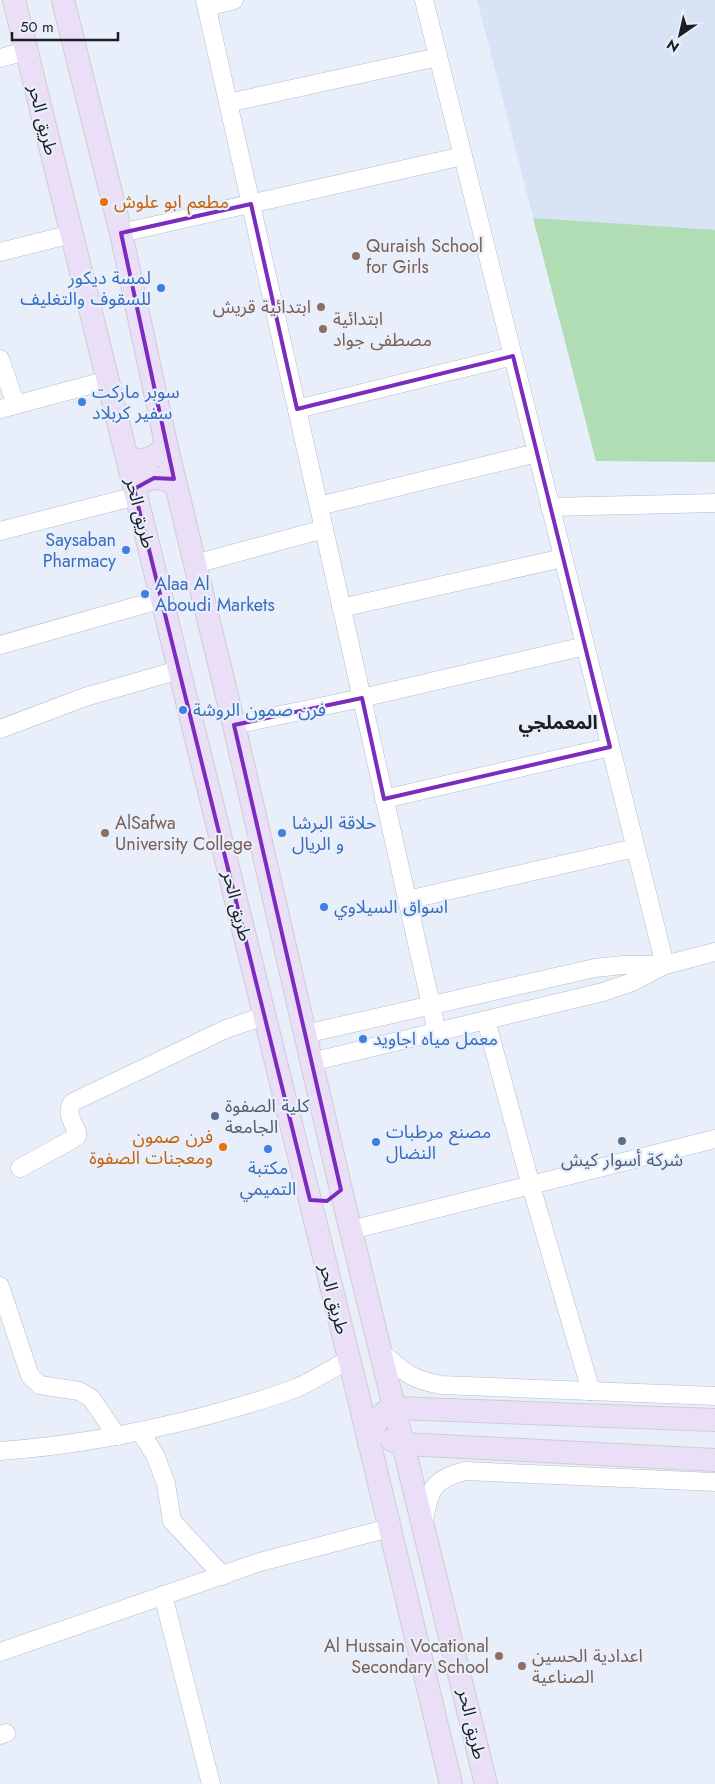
<svg xmlns="http://www.w3.org/2000/svg" width="715" height="1784" font-family="Jost,'Noto Sans Arabic',sans-serif">
	<rect width="100%" height="100%" fill="#e8effa"/>
	<polygon fill="#d8e3f5" points="477,0 715,0 715,462 596,461"/>
	<polygon fill="#b1ddb5" points="533,218 715,230 715,462 596,461"/>
	<g fill="none" stroke-linecap="round" stroke-linejoin="round">
		<defs>
			<g id="minor">
				<polyline points="205,0 437,1032"/>
				<polyline points="424,0 665,965"/>
				<polyline points="207,7 234,0"/>
				<polyline points="0,58 26,51"/>
				<polyline points="228,103 438,57"/>
				<polyline points="121,233 463,156"/>
				<polyline points="0,252 72,234"/>
				<polyline points="0,359 16,405"/>
				<polyline points="0,409 108,380"/>
				<polyline points="297,409 513,356"/>
				<polyline points="319,506 537,453"/>
				<polyline points="550,507 715,503"/>
				<polyline points="0,531 136,496"/>
				<polyline points="195,564 324,529"/>
				<polyline points="341,608 563,558"/>
				<polyline points="0,645 162,599"/>
				<polyline points="234,725 362,698 585,646"/>
				<polyline points="0,729 85,697 179,670"/>
				<polyline points="384,799 610,747"/>
				<polyline points="407,900 635,848"/>
				<polyline points="486,1020 531,1186 591,1391"/>
				<polyline points="305,1034 595,968 623,965 662,965"/>
				<polyline points="311,1062 603,992 632,982 665,965 715,952"/>
				<path d="M20,1168L73,1139L77,1136V1132C72,1121 65,1111 73,1102L226,1029L264,1016"/>
				<polyline points="351,1230 715,1139"/>
				<polyline points="0,1286 30,1376 40,1385 79,1391 91,1398 117,1436"/>
				<path d="M381,1352C404,1372 410,1379 441,1385L715,1396"/>
				<polyline points="141,1432 156,1457 166,1484 172,1521 223,1576"/>
				<path d="M0,1451C71,1446 140,1433 209,1415C238,1407 268,1399 296,1388C314,1380 332,1369 349,1359"/>
				<path d="M424,1521C429,1490 433,1479 465,1471L715,1482"/>
				<polyline points="163,1595 211,1784"/>
				<polyline points="0,1652 260,1562 389,1528"/>
				<polyline points="0,1735 6,1733"/>
			</g>
			<g id="major">
				<polyline points="14,0 357,1391 451,1784"/>
				<polyline points="63,0 121,233 166,444 234,725 341,1190 486,1784"/>
				<path d="M127,457C143,464 157,459 166,444"/>
				<path d="M134,489C147,476 161,475 176,485"/>
				<polyline points="392,1440 404,1444 715,1460"/>
				<path d="M369,1444C374,1429 377,1411 395,1408L715,1420"/>
			</g>
		</defs>
		<use href="#minor" stroke="#b5bcc7" stroke-width="19"/>
		<use href="#major" stroke="#cdcece" stroke-width="24"/>
		<use href="#minor" stroke="#fff" stroke-width="18"/>
		<use href="#major" stroke="#ebdff8" stroke-width="22"/>
	</g>
	<path fill="none" stroke="#7b2cbf" stroke-width="4" stroke-linejoin="round" d="M251,204L297,409L513,356L610,747L384,799L362,698L234,725L341,1190L327,1201L310,1200L134,489L154,478L174,479L121,233Z"/>
	<g fill="#e8710a" stroke="#e8effa" stroke-width="2">
		<circle cx="104" cy="202" r="5"/>
		<circle cx="223" cy="1147" r="5"/>
	</g>
	<g fill="#8d6e63" stroke="#e8effa" stroke-width="2">
		<circle cx="356" cy="256" r="5"/>
		<circle cx="321" cy="307" r="5"/>
		<circle cx="323" cy="329" r="5"/>
		<circle cx="105" cy="833" r="5"/>
		<circle cx="499" cy="1656" r="5"/>
		<circle cx="522" cy="1666" r="5"/>
	</g>
	<g fill="#3f7fe0" stroke="#e8effa" stroke-width="2">
		<circle cx="161" cy="288" r="5"/>
		<circle cx="82" cy="402" r="5"/>
		<circle cx="126" cy="550" r="5"/>
		<circle cx="145" cy="594" r="5"/>
		<circle cx="183" cy="710" r="5"/>
		<circle cx="282" cy="833" r="5"/>
		<circle cx="324" cy="907" r="5"/>
		<circle cx="363" cy="1039" r="5"/>
		<circle cx="376" cy="1142" r="5"/>
		<circle cx="268" cy="1149" r="5"/>
	</g>
	<g fill="#5c6f8a" stroke="#e8effa" stroke-width="2">
		<circle cx="215" cy="1116" r="5"/>
		<circle cx="622" cy="1141" r="5"/>
	</g>
	<g text-anchor="middle" dominant-baseline="central" stroke-width="4.5" stroke-linejoin="round" paint-order="stroke">
		<g font-size="18" fill="#1c1e22" stroke="#e8effa">
			<text transform="translate(43 120) rotate(76)">طريق الحر</text>
			<text transform="translate(140 513) rotate(76)">طريق الحر</text>
			<text transform="translate(237 906) rotate(76)">طريق الحر</text>
			<text transform="translate(334 1299) rotate(76)">طريق الحر</text>
			<text transform="translate(472 1724) rotate(77)">طريق الحر</text>
		</g>
		<g font-size="18" fill="#c56008" stroke="#e8effa" text-anchor="start">
			<text x="114" y="202">مطعم ابو علوش</text>
			<text x="213" y="1137" text-anchor="end">فرن صمون<tspan x="213" dy="21">ومعجنات الصفوة</tspan></text>
		</g>
		<g font-size="18" fill="#785e54" stroke="#e8effa" text-anchor="start">
			<text x="366" y="246">Quraish School<tspan x="366" dy="21">for Girls</tspan></text>
			<text x="311" y="307" text-anchor="end">ابتدائية قريش</text>
			<text x="333" y="319">ابتدائية<tspan x="333" dy="21">مصطفى جواد</tspan></text>
			<text x="115" y="823">AlSafwa<tspan x="115" dy="21">University College</tspan></text>
			<text x="489" y="1646" text-anchor="end">Al Hussain Vocational<tspan x="489" dy="21">Secondary School</tspan></text>
			<text x="532" y="1656">اعدادية الحسين<tspan x="532" dy="21">الصناعية</tspan></text>
		</g>
		<g font-size="18" fill="#366cbe" stroke="#e8effa" text-anchor="start">
			<text x="151" y="278" text-anchor="end">لمسة ديكور<tspan x="151" dy="21">للسقوف والتغليف</tspan></text>
			<text x="92" y="392">سوبر ماركت<tspan x="92" dy="21">سفير كربلاد</tspan></text>
			<text x="116" y="540" text-anchor="end">Saysaban<tspan x="116" dy="21">Pharmacy</tspan></text>
			<text x="155" y="584">Alaa Al<tspan x="155" dy="21">Aboudi Markets</tspan></text>
			<text x="193" y="710">فرن صمون الروشة</text>
			<text x="292" y="823">حلاقة البرشا<tspan x="292" dy="21">و الريال</tspan></text>
			<text x="334" y="907">اسواق السيلاوي</text>
			<text x="373" y="1039">معمل مياه اجاويد</text>
			<text x="386" y="1132">مصنع مرطبات<tspan x="386" dy="21">النضال</tspan></text>
			<text x="268" y="1168" text-anchor="middle">مكتبة<tspan x="268" dy="21">التميمي</tspan></text>
		</g>
		<g font-size="18" fill="#4e5e75" stroke="#e8effa" text-anchor="start">
			<text x="225" y="1106">كلية الصفوة<tspan x="225" dy="21">الجامعة</tspan></text>
			<text x="622" y="1160" text-anchor="middle">شركة أسوار كيش</text>
		</g>
		<g font-size="19" font-weight="bold" fill="#1c1e22" stroke="#e8effa">
			<text x="558" y="722">المعملجي</text>
		</g>
	</g>
	<g transform="translate(680 35) rotate(214)" stroke="#e8effa" stroke-width="4" paint-order="stroke">
	<path d="M0-4L9 19L0 12L-9 19Z" fill="#1c1e22"/>
	<text y="-8" font-size="14" font-weight="bold" text-anchor="middle" fill="#1c1e22">N</text>
	</g>
	<path d="M12 32v8h106v-8" fill="none" stroke="#1c1e22" stroke-width="2.5"/>
	<text x="20" y="32" font-size="15" fill="#1c1e22" stroke="#e8effa" stroke-width="4" paint-order="stroke">50 m</text>
</svg>
